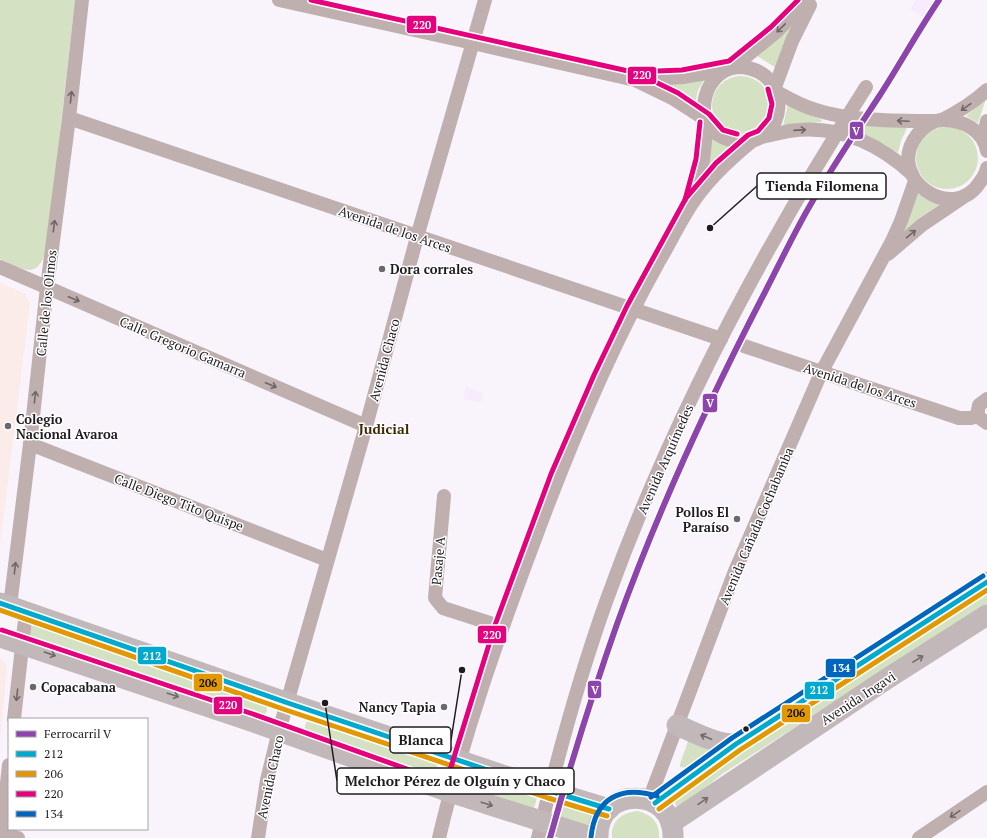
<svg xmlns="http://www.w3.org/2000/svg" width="987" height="838" font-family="'PT Serif',serif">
	<rect width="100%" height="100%" fill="#f9f4fc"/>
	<g fill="#f7ecfd">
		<polygon points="916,0 945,0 931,22 910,9"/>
		<polygon points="466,387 484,393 481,402 463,399"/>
	</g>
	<g fill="#fbecea">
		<polygon points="0,283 26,294 30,304 0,547"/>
		<polygon points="0,659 3,660 7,666 0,741"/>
	</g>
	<g fill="#d4e1c3">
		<path d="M0,0H75L47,247C38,281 25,270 0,259Z"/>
		<polygon points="796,19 776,68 754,54"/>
		<polygon points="708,74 698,90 695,104 676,91 649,82"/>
		<circle cx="741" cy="105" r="29"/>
		<polygon points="986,99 978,123 966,116"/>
		<polygon points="788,104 822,120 821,122 783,126"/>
		<polygon points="862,125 907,128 901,141 898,153 886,145 858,131"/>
		<circle cx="947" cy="158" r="31"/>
		<polygon points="712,139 731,148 705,177"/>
		<polygon points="916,192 927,200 940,204 920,218 902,235"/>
		<polygon points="987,595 987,604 722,774 705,788 679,812 672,796 700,780"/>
		<polygon points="34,625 267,705 267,711 264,715 29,636 31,627"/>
		<path d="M310,720L437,763C437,769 436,772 429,774L305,731V726L307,721Z"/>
		<path d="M690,740L708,749L709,752C701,757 689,770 680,767V764L688,741Z"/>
		<polygon points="478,776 538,795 534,808 478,790 474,787 473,780"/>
		<polygon points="562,804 591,812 593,818 591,823 585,826 559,817"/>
		<path d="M638,811C652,815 660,823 659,838H612C610,821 623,812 638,811Z"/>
	</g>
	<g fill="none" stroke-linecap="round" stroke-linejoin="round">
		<g stroke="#bfb0af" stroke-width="14">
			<polyline points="279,0 473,43 635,80 674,99 705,119"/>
			<path d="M743,67C794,74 787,143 741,142C728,141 711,134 705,121C704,117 704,113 704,109C704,91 713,74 731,68C734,67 739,67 743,67Z"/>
			<polyline points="732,68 776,32 808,0"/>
			<polyline points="638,80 683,77 724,70"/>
			<polyline points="775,87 792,41 810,5"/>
			<path d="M777,92C788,98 800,105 813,109C848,121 896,121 934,121"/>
			<polyline points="69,118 721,339"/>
			<path d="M942,120C958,112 973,103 987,90"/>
			<path d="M762,137C771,135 780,133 789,131C837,124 877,142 912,174"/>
			<polyline points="983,139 987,121"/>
			<path d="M987,151C983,130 963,120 943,120C933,120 923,127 917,135C884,178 953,225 980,182C983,178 986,174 987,168"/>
			<polyline points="694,196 703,160 707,123"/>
			<polyline points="888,254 922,225 962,198"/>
			<polyline points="0,267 366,426"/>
			<polyline points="744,346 959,418 971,418 977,416"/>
			<polyline points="977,416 979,405 987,399"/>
			<polyline points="977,416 987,423"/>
			<polyline points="30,444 327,560"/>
			<polyline points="444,496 435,598 443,608 502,627"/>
			<polyline points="10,606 30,444 47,287 69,118 82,0"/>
			<polyline points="14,719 26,611"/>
			<polyline points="649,800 735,571 821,373 892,241 901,221 915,181"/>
			<polyline points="2,833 18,838"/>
			<polyline points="1,838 9,765"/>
			<polyline points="258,838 267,780 279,731 366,426 417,237 485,0"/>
			<path d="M439,838C463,736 498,637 535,539C570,444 609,351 658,263C670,243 680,221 693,202C709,178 730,159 752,141"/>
			<path d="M538,838C557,758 579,677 607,599C672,419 763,248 866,87"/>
			<polyline points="919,838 987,792"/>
		</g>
		<g stroke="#c3b8b9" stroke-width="21">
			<polyline points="0,603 288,703 550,791 609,809"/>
			<polyline points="0,637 251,721 450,792 594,838"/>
			<path d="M677,725C696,733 715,744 736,744"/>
			<polyline points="655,803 736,744 987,582"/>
			<polyline points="671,823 885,680 987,615"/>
			<path d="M598,838C596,785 675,785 673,838"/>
		</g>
		<defs>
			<g id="bus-1">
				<polyline points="0,603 288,703 550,791 609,809"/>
				<polyline points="655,803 736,744 987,582"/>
			</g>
			<g id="bus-2">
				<polyline points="0,610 286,710 548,798 607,816"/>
				<polyline points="659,809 740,750 987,590"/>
			</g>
			<g id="bus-3">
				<polyline points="311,0 637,73 678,93 709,114 723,130 737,134"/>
				<polyline points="633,72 682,70 729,61 771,27 798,0"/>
				<polyline points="685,200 696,159 700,122"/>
				<polyline points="2,630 253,714 446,783 495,625 551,474 594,375 627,306 686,198 716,163 748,135 758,131 769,118 772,104 768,89"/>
			</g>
			<g id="bus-4">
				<polyline points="651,797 732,738 983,576"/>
				<path d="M591,837C595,798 621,785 657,796"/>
			</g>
		</defs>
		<use href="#bus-1" stroke="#fff" stroke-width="8"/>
		<use href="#bus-2" stroke="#fff" stroke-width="8"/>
		<use href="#bus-3" stroke="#fff" stroke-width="8"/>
		<use href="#bus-4" stroke="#fff" stroke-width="8"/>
		<use href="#bus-1" stroke="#00a9ce" stroke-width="5"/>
		<use href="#bus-2" stroke="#e19803" stroke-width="5"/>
		<use href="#bus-3" stroke="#e5007d" stroke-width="5"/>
		<use href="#bus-4" stroke="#0065bd" stroke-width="5"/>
		<defs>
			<path id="rail-1" d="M550,838C570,766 592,695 617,624C658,510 709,400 765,292C779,265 792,237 808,209C830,170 855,133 880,95C900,64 918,31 939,0"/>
		</defs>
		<use href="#rail-1" stroke="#fff" stroke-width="9"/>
		<use href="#rail-1" stroke="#8e44ad" stroke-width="6"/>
	</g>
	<defs><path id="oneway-shaft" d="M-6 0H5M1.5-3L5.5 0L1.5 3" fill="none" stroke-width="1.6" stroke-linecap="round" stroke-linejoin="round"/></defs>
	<g stroke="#6f6668">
		<use href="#oneway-shaft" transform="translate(781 28) rotate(136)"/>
		<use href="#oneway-shaft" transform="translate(71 97) rotate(-84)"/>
		<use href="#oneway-shaft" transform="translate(966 107) rotate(145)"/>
		<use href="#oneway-shaft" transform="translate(903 121) rotate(-177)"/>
		<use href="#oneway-shaft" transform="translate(800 130) rotate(-4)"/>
		<use href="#oneway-shaft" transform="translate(54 226) rotate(-83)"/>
		<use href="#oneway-shaft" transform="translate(911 234) rotate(-39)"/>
		<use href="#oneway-shaft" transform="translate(74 299) rotate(23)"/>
		<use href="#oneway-shaft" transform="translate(271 385) rotate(23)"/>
		<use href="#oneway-shaft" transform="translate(35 397) rotate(-84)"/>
		<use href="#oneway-shaft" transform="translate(15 568) rotate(-83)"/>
		<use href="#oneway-shaft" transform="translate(17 695) rotate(96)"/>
		<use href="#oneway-shaft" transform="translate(955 814) rotate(146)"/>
	</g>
	<g stroke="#716a6d">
		<use href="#oneway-shaft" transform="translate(50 654) rotate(19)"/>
		<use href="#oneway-shaft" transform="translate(918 659) rotate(-32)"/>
		<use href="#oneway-shaft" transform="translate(173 695) rotate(18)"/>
		<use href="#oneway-shaft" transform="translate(706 737) rotate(-157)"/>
		<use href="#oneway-shaft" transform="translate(703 801) rotate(-35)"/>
		<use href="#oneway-shaft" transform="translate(487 804) rotate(18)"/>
	</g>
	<g fill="#6b676e" stroke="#fff" stroke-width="1.5">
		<circle cx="382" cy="269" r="4"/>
		<circle cx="8" cy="426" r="4"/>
		<circle cx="737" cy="519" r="4"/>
		<circle cx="33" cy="687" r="4"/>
		<circle cx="444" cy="707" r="4"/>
	</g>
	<circle fill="#1f1b21" stroke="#fff" stroke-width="1.5" cx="746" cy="729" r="3.5"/>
	<g text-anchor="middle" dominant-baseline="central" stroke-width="3" stroke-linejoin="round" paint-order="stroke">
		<g font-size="13" fill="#1f1b21" stroke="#fff">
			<text transform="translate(395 229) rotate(19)">Avenida de los Arces</text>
			<text transform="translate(46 303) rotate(-84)">Calle de los Olmos</text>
			<text transform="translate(183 347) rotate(23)">Calle Gregorio Gamarra</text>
			<text transform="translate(384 360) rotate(-75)">Avenida Chaco</text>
			<text transform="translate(860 385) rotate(18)">Avenida de los Arces</text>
			<text transform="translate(665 459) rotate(-66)">Avenida Arquímedes</text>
			<text transform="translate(179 502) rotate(21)">Calle Diego Tito Quispe</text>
			<text transform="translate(756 526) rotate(-67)">Avenida Cañada Cochabamba</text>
			<text transform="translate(438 561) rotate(-85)">Pasaje A</text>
			<text transform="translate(858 698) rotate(-33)">Avenida Ingavi</text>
			<text transform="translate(270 777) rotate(-78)">Avenida Chaco</text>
		</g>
		<g font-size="13" font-weight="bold" fill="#1f1b21" stroke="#fff" text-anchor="start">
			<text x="390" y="269">Dora corrales</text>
			<text x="16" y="419">Colegio<tspan x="16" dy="15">Nacional Avaroa</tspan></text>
			<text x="729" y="512" text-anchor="end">Pollos El<tspan x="729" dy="15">Paraíso</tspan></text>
			<text x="41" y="687">Copacabana</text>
			<text x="436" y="707" text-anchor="end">Nancy Tapia</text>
		</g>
		<g font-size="14" font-weight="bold" fill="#402805" stroke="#fff">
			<text x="384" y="428">Judicial</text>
		</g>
	</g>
	<path fill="none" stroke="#1f1b21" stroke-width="1.5" d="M710 228L757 186M462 670L451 740M325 703L337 781"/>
	<g fill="#1f1b21" stroke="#fff" stroke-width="1.5">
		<circle cx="710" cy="228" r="4"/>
		<circle cx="462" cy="670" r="4"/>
		<circle cx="325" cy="703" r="4"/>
	</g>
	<g fill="#fff" stroke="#1f1b21" stroke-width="1.5">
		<rect x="757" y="173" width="129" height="26" rx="4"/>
		<rect x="390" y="727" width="61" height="26" rx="4"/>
		<rect x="337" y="768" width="237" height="26" rx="4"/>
	</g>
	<g font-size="14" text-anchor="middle" font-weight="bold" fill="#1f1b21">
		<text x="822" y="191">Tienda Filomena</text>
		<text x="421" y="745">Blanca</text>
		<text x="455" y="786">Melchor Pérez de Olguín y Chaco</text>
	</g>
	<g stroke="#fff" stroke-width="1.5">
		<rect x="406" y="15" width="31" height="19" rx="4" fill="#e5007d"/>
		<rect x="627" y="66" width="30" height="19" rx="4" fill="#e5007d"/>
		<rect x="849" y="121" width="15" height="19" rx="4" fill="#8e44ad"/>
		<rect x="702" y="393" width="16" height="20" rx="4" fill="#8e44ad"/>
		<rect x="477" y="625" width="30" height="19" rx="4" fill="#e5007d"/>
		<rect x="137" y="646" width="30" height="19" rx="4" fill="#00a9ce"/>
		<rect x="825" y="658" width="31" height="20" rx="4" fill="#0065bd"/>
		<rect x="193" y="673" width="30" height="19" rx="4" fill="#e19803"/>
		<rect x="587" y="680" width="15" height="19" rx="4" fill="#8e44ad"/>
		<rect x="804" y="681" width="31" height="19" rx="4" fill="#00a9ce"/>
		<rect x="213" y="696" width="30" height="19" rx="4" fill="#e5007d"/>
		<rect x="781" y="704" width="30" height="19" rx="4" fill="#e19803"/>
	</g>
	<g font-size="11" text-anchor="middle" font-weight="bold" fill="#fff">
		<text x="422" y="29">220</text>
		<text x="642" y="79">220</text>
		<text x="856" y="135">V</text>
		<text x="710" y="407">V</text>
		<text x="492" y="639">220</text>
		<text x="152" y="660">212</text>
		<text x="841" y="672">134</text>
		<text x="595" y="694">V</text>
		<text x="819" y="694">212</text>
		<text x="228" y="709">220</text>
	</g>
	<g font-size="11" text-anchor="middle" font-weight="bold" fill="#111">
		<text x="208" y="687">206</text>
		<text x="796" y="717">206</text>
	</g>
	<rect x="8" y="718" width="140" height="112" fill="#ffffff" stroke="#a5a4a6"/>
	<rect x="16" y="731" width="20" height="6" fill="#8e44ad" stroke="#a5a4a6"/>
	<text x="44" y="738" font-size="12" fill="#1f1b21">Ferrocarril V</text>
	<rect x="16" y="751" width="20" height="6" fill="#00a9ce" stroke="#a5a4a6"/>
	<text x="44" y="758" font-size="12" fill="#1f1b21">212</text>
	<rect x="16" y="771" width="20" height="6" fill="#e19803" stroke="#a5a4a6"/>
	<text x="44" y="778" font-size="12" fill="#1f1b21">206</text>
	<rect x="16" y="791" width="20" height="6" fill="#e5007d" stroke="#a5a4a6"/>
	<text x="44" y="798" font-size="12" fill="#1f1b21">220</text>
	<rect x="16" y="811" width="20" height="6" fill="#0065bd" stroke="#a5a4a6"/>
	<text x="44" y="818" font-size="12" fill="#1f1b21">134</text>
</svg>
